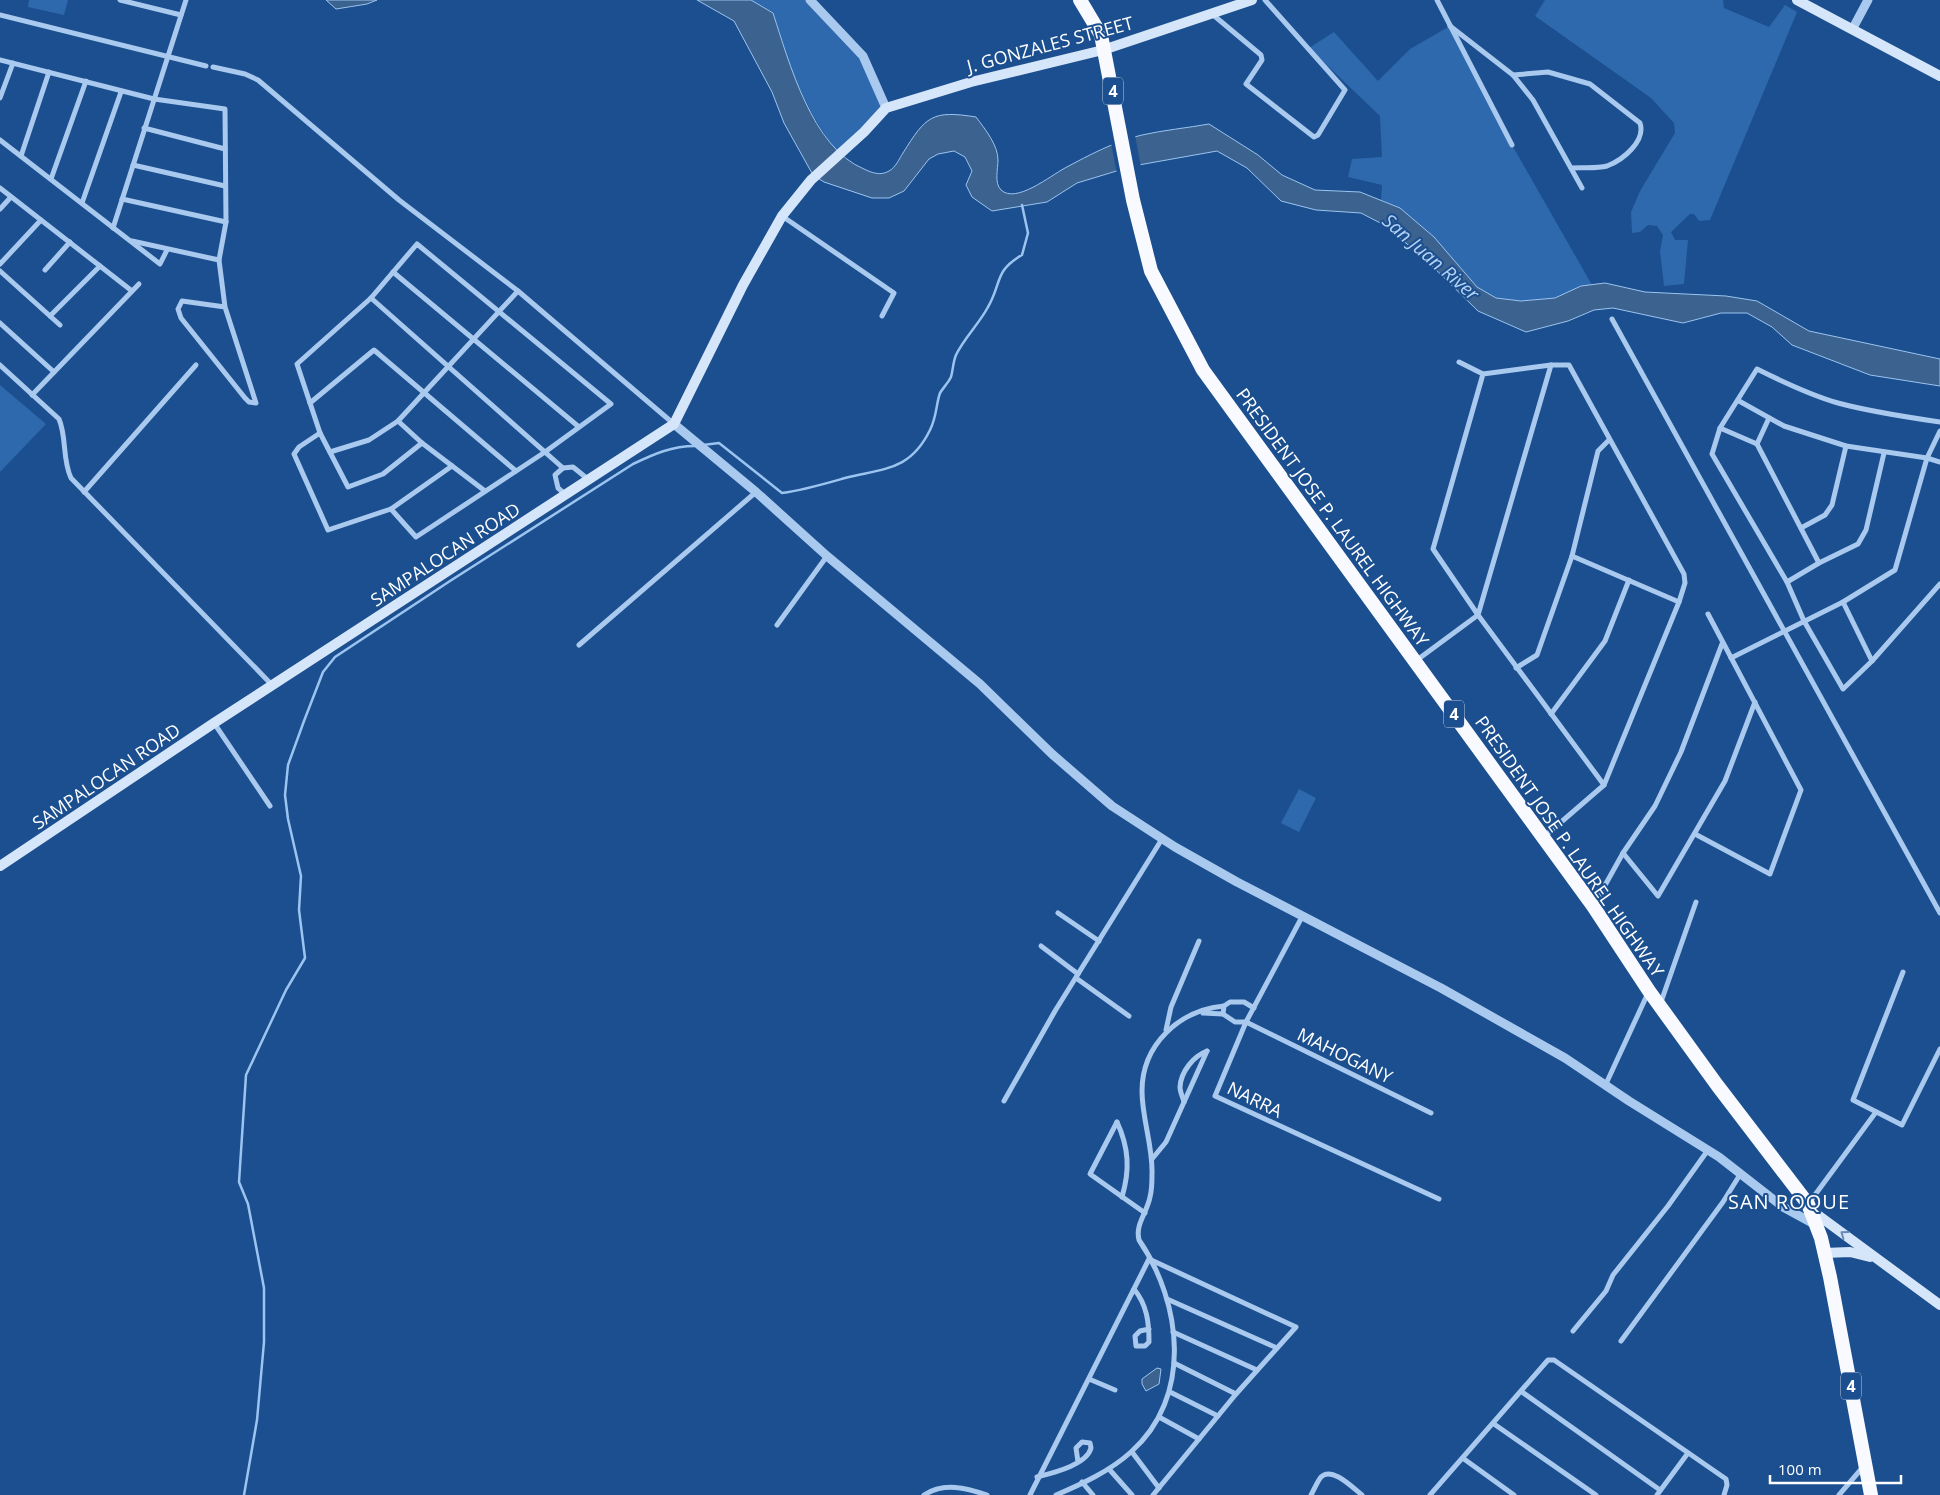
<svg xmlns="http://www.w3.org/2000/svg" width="1940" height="1495" font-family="'Open Sans',sans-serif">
	<rect width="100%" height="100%" fill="#1b4f8f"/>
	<g fill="#2e69ad">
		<polygon points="29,0 68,0 64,15 28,7"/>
		<polygon points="751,0 812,0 863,56 886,108 836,152 810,111 793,75 773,12"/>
		<polygon points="1545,0 1723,0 1724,8 1769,27 1785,5 1797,12 1710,220 1699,221 1694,214 1690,214 1671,232 1675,240 1688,240 1684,284 1664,286 1660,251 1663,235 1657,226 1648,225 1640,232 1632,233 1631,212 1640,191 1675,133 1674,123 1651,98 1535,16"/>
		<polygon points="1450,26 1512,145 1596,292 1583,286 1555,298 1522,301 1496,298 1477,287 1433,236 1400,208 1381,200 1382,185 1348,177 1352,159 1382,157 1380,116 1309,48 1334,32 1378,81 1410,49"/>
		<polygon points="0,385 46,424 0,472"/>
		<polygon points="1299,789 1316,798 1299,832 1281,823"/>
	</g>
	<g fill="#3c6290" stroke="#9cc4f0">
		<polygon points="326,0 377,0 367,4 336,9"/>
		<path d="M697,0H751L773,13C789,62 812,148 864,169C872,173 881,176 889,171C896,167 899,159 903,153C926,116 932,110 976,117C985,129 998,145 998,160C998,169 994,183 1001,190C1016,204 1050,176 1065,168C1089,155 1116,141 1142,135C1164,130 1187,128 1209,124L1258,155L1282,175L1315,190L1360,192L1400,208L1434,237L1477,287L1496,298L1521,301L1555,298L1581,286L1605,283L1645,292L1726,296L1757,301L1809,331L1940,359V386L1870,375L1792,345L1772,327L1747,313H1721L1683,323L1613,308L1594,310L1568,321L1526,332L1478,311L1427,261L1386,226L1361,213L1316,210L1281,201L1247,168L1217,151L1133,166L1077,183L1047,202L992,211L972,197L966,185L972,171L965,157L954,151L938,154L929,159L904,191L889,198H872L824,182L813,175L784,123L772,92L734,21Z"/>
		<polygon points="1157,1368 1161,1369 1159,1384 1146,1391 1142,1384 1142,1379"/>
	</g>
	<polygon fill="#1b4f8f" points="1135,135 1141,167 1117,174 1111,143"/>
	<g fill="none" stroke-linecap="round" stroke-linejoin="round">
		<g stroke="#9cc4f0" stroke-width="2.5">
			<path d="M703,445L719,443L782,493C804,490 824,484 845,478C884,468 910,471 930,430C937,416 936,404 940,393C943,388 948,383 951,377C953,370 953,362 956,355C964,338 979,324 988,307C1002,283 994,271 1022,255L1028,233L1022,205"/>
			<path d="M244,1495L257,1420L264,1342V1288L248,1204L239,1182L246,1075L286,990L305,958L299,910L301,876L288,819L285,795L288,765L304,721L323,672L335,657L450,581L633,464C654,454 672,446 695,446"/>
		</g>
		<g stroke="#a9c9ee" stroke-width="5">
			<polyline points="120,0 181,15"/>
			<polyline points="1437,0 1512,145"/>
			<polyline points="1212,14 1261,55 1262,60 1246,84 1314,137 1318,135 1345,90 1265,0"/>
			<polyline points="0,15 206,66"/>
			<polyline points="1450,26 1513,75 1533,100 1582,188"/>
			<polyline points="0,60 154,99 225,109 226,222 219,260 225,307 256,403 249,402 245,398 181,318 178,309 182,301 225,307"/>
			<polyline points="213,67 245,74 258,80 399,200 518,291 674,424"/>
			<path d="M1513,75L1548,72L1590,84L1640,123C1646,141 1623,160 1607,166C1596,169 1582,167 1571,168"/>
			<polyline points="0,98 13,63"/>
			<polyline points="144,128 225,149"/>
			<polyline points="0,140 160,264 167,250"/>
			<polyline points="21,156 49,72"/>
			<polyline points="133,165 225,186"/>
			<polyline points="51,179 86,81"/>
			<polyline points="0,188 132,291"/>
			<polyline points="122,199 226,222"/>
			<polyline points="82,203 121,92"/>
			<polyline points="0,209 11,197"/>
			<polyline points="782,216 894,293 882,316"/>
			<polyline points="113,228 186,0"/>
			<polyline points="132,241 219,260"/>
			<polyline points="0,264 41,220"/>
			<polyline points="45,270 70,242"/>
			<polyline points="0,271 60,325"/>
			<polyline points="393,272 579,427"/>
			<polyline points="371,298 563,468"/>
			<polyline points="50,316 100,266"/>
			<polyline points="1612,319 1940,913"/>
			<polyline points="0,323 54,372"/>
			<polyline points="1459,362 1483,374"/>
			<path d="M0,365L59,419C67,438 62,459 71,478L272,685"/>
			<polyline points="1551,365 1569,365 1684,574 1685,583 1679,602"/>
			<polyline points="32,395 139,284"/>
			<polyline points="1739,401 1784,426 1846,446 1927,458 1940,462"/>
			<polyline points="310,403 374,350 516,471"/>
			<polyline points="398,421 422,443 485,491"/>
			<path d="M1940,422C1906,417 1871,412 1838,403C1810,395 1783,382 1757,369L1720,428L1712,454L1787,582L1804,621L1843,689L1872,661L1940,584"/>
			<polyline points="1720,428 1757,444 1819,563"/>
			<polyline points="320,433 299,447 294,454 328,530 391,509 452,466"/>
			<polyline points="1757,444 1769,418"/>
			<polyline points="330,452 369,440 398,421 518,291"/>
			<polyline points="84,492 196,365"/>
			<polyline points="566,495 558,488 555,475 563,468 573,467 589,480"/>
			<polyline points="391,509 416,537 545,452 611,404 417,244 371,298 297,364 320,433 348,487 383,474 422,443"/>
			<polyline points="1801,528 1825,515 1832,505 1846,446"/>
			<polyline points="1787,582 1819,563 1858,544 1866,530 1884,453"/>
			<polyline points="1843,602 1872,661"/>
			<polyline points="777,625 827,556"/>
			<polyline points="579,645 756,492"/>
			<polyline points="1731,658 1843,602 1895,570 1927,458 1940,431"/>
			<polyline points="1417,660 1478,615 1551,365 1483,374 1433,549 1478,615 1604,785"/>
			<polyline points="1516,668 1537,655 1572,556 1598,451 1609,440"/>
			<polyline points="1551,714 1605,641 1629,580"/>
			<polyline points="214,723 270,806"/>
			<polyline points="1695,834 1770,874 1801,790 1708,614"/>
			<polyline points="1545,836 1604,785 1679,602 1572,556"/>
			<polyline points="1623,853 1658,896 1725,781 1755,702"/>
			<polyline points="1594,905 1623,853 1655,806 1681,752 1722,644"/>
			<polyline points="1058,913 1099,941"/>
			<polyline points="1303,915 1246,1022 1215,1096 1439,1199"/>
			<polyline points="1041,946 1078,974"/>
			<polyline points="1903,972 1853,1100 1902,1125 1940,1049"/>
			<polyline points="1076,978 1129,1016"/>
			<polyline points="1661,1002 1696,902"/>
			<polyline points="1254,1008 1244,1002 1230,1002 1224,1006 1223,1014 1235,1022 1246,1022 1431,1113"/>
			<polyline points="1203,1013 1223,1014"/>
			<polyline points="1166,1030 1171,1007 1199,941"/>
			<polyline points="1605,1086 1648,993"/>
			<polyline points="1004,1101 1055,1011 1162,839"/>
			<path d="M1184,1102C1183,1098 1180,1092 1180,1087C1181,1071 1194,1056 1207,1051"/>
			<polyline points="1117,1122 1090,1174 1145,1213"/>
			<path d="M1117,1122C1129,1148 1130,1170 1122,1197"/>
			<polyline points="1152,1159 1166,1142 1207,1051"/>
			<polyline points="1809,1203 1876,1112"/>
			<path d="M1134,1289C1147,1305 1149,1322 1149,1342L1145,1346H1136L1135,1336L1140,1331L1149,1329"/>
			<polyline points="1167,1299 1277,1348"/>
			<polyline points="1573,1331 1606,1291 1613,1275 1668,1206 1708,1150"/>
			<polyline points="1173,1332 1257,1370"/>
			<polyline points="1621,1341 1723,1202 1741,1173"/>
			<polyline points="1174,1363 1236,1394"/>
			<polyline points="1089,1379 1115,1390"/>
			<polyline points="1170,1392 1218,1416"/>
			<polyline points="1522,1392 1660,1490"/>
			<polyline points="1159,1417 1199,1439"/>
			<polyline points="1494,1424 1596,1495"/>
			<polyline points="1132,1452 1159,1488"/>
			<polyline points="1464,1459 1514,1495"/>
			<polyline points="1109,1469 1132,1495"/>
			<path d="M1037,1477C1052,1473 1087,1465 1091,1448L1090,1443L1082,1442L1076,1448L1078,1462"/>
			<polyline points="1082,1482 1093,1495"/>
			<path d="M924,1495C944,1482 966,1488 987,1495"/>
			<polyline points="1030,1495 1149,1259 1296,1327 1236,1394 1153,1495"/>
			<path d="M1056,1495C1082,1484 1110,1471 1131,1452C1193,1397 1182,1303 1139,1240C1135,1224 1147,1213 1150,1197C1152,1190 1152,1182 1152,1174C1153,1146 1142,1119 1142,1091C1142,1045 1179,1010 1224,1006"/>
			<path d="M1311,1495C1314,1490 1317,1482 1321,1477C1332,1466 1353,1488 1362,1495"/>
			<polyline points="1430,1495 1548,1360 1554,1360 1726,1479 1727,1485 1724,1495"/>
			<polyline points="1657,1495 1688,1453"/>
			<polyline points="1839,1495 1863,1467"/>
		</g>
		<g stroke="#a9c9ee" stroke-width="9">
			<polyline points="810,0 863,56 886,108"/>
			<polyline points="1853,28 1868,0"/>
			<polyline points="674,424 756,492 827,556 980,684 1052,754 1112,806 1175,847 1237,882 1441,988 1565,1058 1629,1101 1719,1157 1783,1207 1816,1225"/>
		</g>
		<g stroke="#d6e6fa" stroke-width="10">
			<polyline points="1797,0 1940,76"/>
			<polyline points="0,866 214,723 674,424 743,285 782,216 811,180 864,132 886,108 971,82 1103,50 1252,0"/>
			<polyline points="1811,1210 1940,1305"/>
			<polyline points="1824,1253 1850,1252 1870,1257"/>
		</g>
		<polyline stroke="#f8faff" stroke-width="14" points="1080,0 1101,35 1133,200 1151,271 1203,370 1593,906 1649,991 1717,1085 1808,1204 1821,1238 1830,1277 1871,1495"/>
	</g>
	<defs><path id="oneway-chevron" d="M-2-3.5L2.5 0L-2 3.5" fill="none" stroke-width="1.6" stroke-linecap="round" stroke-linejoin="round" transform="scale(1.25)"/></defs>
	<use stroke="#668bba" href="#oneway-chevron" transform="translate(1844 1234) rotate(-144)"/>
	<g text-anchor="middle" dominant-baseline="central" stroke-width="4" stroke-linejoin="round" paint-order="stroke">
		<g fill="#1b4f8f" stroke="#bbcadd" stroke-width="1">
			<rect x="1103" y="77.5" width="20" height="27" rx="4"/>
			<rect x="1444" y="700.5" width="20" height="27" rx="4"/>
			<rect x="1841" y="1372.5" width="20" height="27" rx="4"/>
		</g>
		<g font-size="16" font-weight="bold" fill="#fff">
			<text x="1113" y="91">4</text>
			<text x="1454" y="714">4</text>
			<text x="1851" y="1386">4</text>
		</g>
		<g font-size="18" fill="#fff" stroke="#1b4f8f">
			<text transform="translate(1050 44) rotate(-15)">J. GONZALES STREET</text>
			<text transform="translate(1333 517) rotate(54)">PRESIDENT JOSE P. LAUREL HIGHWAY</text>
			<text transform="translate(445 554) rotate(-33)">SAMPALOCAN ROAD</text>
			<text transform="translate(106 776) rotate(-34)">SAMPALOCAN ROAD</text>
			<text transform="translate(1570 846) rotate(55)">PRESIDENT JOSE P. LAUREL HIGHWAY</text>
			<text transform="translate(1345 1055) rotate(26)">MAHOGANY</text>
			<text transform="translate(1255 1099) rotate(26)">NARRA</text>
		</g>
		<g font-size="19" font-style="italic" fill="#b5d3f5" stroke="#1b4f8f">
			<text transform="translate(1431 257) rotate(41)">San Juan River</text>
		</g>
		<g font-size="20" letter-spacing="1" fill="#fff" stroke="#1b4f8f">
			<text x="1789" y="1201">SAN ROQUE</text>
		</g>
	</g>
	<path d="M1770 1475v8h131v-8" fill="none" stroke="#ffffff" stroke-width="2.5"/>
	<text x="1778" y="1475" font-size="15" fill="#ffffff" stroke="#1b4f8f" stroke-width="4" paint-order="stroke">100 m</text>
</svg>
